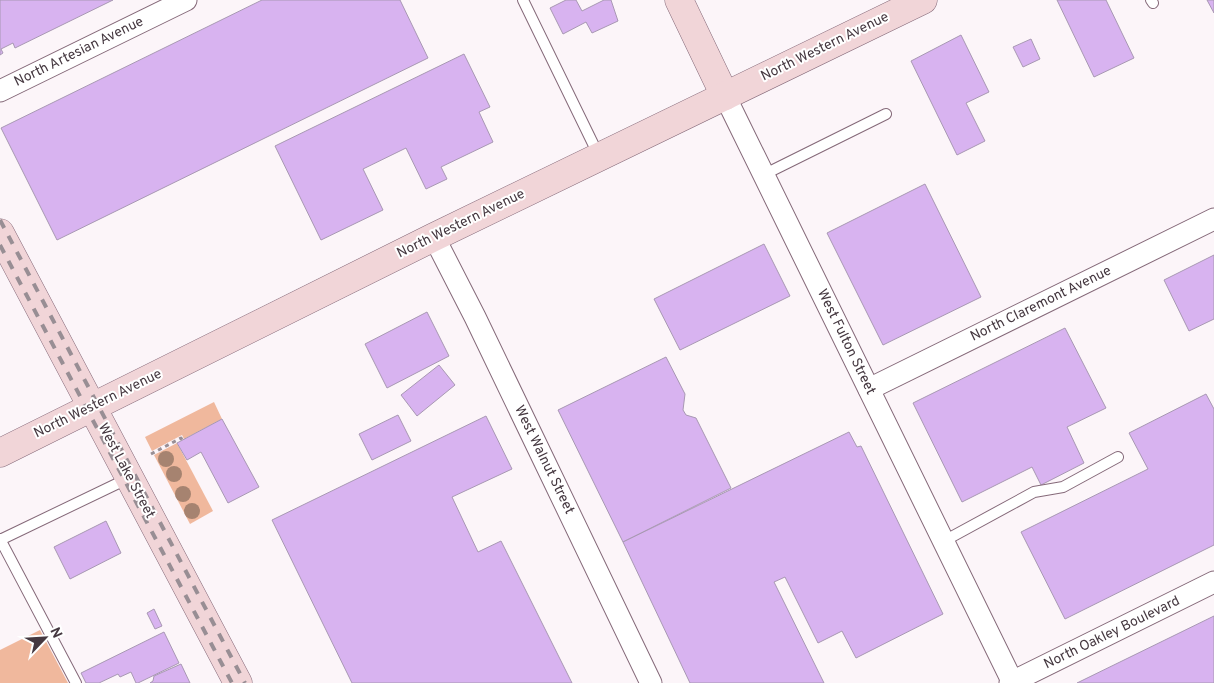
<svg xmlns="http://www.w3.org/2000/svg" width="1214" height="683" font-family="Overpass,sans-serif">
	<rect width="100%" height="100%" fill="#fcf5f9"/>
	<g fill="#f0b89d">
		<polygon points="214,402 222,419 184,439 182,435 152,451 145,437"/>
		<polygon points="177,443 213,511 190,524 154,455"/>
		<polygon points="40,630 68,683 0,683 0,650"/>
	</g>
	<g fill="#d8b3f0" stroke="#a898b3">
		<polygon points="0,0 113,0 15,48 13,43 1,49 3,53 0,55"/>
		<polygon points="262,0 400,0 428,58 57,240 1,128"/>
		<polygon points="566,0 576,0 582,11 604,0 611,0 618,21 592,33 586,22 563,34 550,8"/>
		<polygon points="1057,0 1106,0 1134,58 1094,77"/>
		<polygon points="1207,0 1214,0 1214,13"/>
		<polygon points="961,35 989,92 966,103 985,141 957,155 911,61"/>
		<polygon points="1031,39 1040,59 1023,67 1013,47"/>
		<polygon points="464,54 490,107 479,112 493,142 441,167 447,179 426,189 406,148 363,169 383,210 321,240 275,146"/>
		<polygon points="925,184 981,297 883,345 827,233"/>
		<polygon points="764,244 790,296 680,350 654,299"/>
		<polygon points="1214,255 1214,319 1189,331 1164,280"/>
		<polygon points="427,312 449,356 387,388 365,344"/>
		<polygon points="1065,328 1106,408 1067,427 1084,463 1041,485 1032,467 962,502 913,403"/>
		<polygon points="666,357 685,394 683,410 686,415 696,418 731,488 623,542 558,410"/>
		<polygon points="439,365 455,385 417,416 401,395"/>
		<polygon points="1206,394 1214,409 1214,545 1065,619 1021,532 1148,469 1129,433"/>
		<polygon points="398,415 411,441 372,460 359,434"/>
		<polygon points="486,416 512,469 452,497 478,552 501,541 572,683 352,683 272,520"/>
		<polygon points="222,419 259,487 228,503 201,452 187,460 177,443"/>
		<polygon points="849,432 857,447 861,446 943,614 856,658 842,631 818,643 785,577 774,582 824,683 690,683 623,542"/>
		<polygon points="106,521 121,553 70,579 54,547"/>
		<polygon points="154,609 162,626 155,629 147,613"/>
		<polygon points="1214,616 1214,683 1077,683"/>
		<polygon points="164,632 179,663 138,683 136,683 131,672 120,677 118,674 99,683 86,683 81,673"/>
		<polygon points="181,664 190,683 150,683 153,681 154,676"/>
	</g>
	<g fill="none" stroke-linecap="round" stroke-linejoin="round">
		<defs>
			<g id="lane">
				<polyline points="523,0 599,156"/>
				<polyline points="1151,0 1153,3"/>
				<polyline points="763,175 886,114"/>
				<polyline points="0,539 76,683"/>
				<polyline points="0,540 129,478"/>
				<polyline points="944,541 1034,492 1063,487 1118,457"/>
			</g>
			<g id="street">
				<polyline points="0,91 186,0"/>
				<polyline points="725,96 1013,683"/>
				<polyline points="434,237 475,317 651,683"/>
				<polyline points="869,389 1214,219"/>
				<polyline points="1010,683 1214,582"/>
			</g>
			<g id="secondary">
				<polyline points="679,0 725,96"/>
				<polyline points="0,233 238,683"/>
				<polyline points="0,453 434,237 923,0"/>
			</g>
		</defs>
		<use href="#lane" stroke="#856979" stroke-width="12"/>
		<use href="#street" stroke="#856979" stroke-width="23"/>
		<use href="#secondary" stroke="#856979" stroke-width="29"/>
		<polyline stroke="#998f95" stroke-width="3" stroke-dasharray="4 4" stroke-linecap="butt" points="151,454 181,438 182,440"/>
		<use href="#lane" stroke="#fff" stroke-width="10"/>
		<use href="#street" stroke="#fff" stroke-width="21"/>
		<use href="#secondary" stroke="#f1d5d8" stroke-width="28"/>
		<g stroke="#988e94" stroke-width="4" stroke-dasharray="9 9" stroke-linecap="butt">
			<polyline points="0,220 245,683"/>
			<polyline points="0,245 232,683"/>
		</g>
	</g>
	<g fill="#a68370">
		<circle cx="166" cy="459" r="8"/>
		<circle cx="174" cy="474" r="8"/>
		<circle cx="183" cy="494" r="8"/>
		<circle cx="192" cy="511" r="8"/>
	</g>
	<g text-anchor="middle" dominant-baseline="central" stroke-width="4" stroke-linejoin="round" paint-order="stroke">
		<g font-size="14" fill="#453840" stroke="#fff">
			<text transform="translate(825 47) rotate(-26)">North Western Avenue</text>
			<text transform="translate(79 52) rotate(-26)">North Artesian Avenue</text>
			<text transform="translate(461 224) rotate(-26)">North Western Avenue</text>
			<text transform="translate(1041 304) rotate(-26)">North Claremont Avenue</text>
			<text transform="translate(846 342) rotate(64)">West Fulton Street</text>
			<text transform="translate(98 404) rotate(-26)">North Western Avenue</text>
			<text transform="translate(544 460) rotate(64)">West Walnut Street</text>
			<text transform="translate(126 471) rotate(62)">West Lake Street</text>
			<text transform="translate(1112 633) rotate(-26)">North Oakley Boulevard</text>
		</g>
	</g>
	<g transform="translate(45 638) rotate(65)" stroke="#ffffff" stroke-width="4" paint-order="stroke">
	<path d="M0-4L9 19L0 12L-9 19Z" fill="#453840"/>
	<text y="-8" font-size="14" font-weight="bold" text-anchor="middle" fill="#453840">N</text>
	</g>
</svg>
